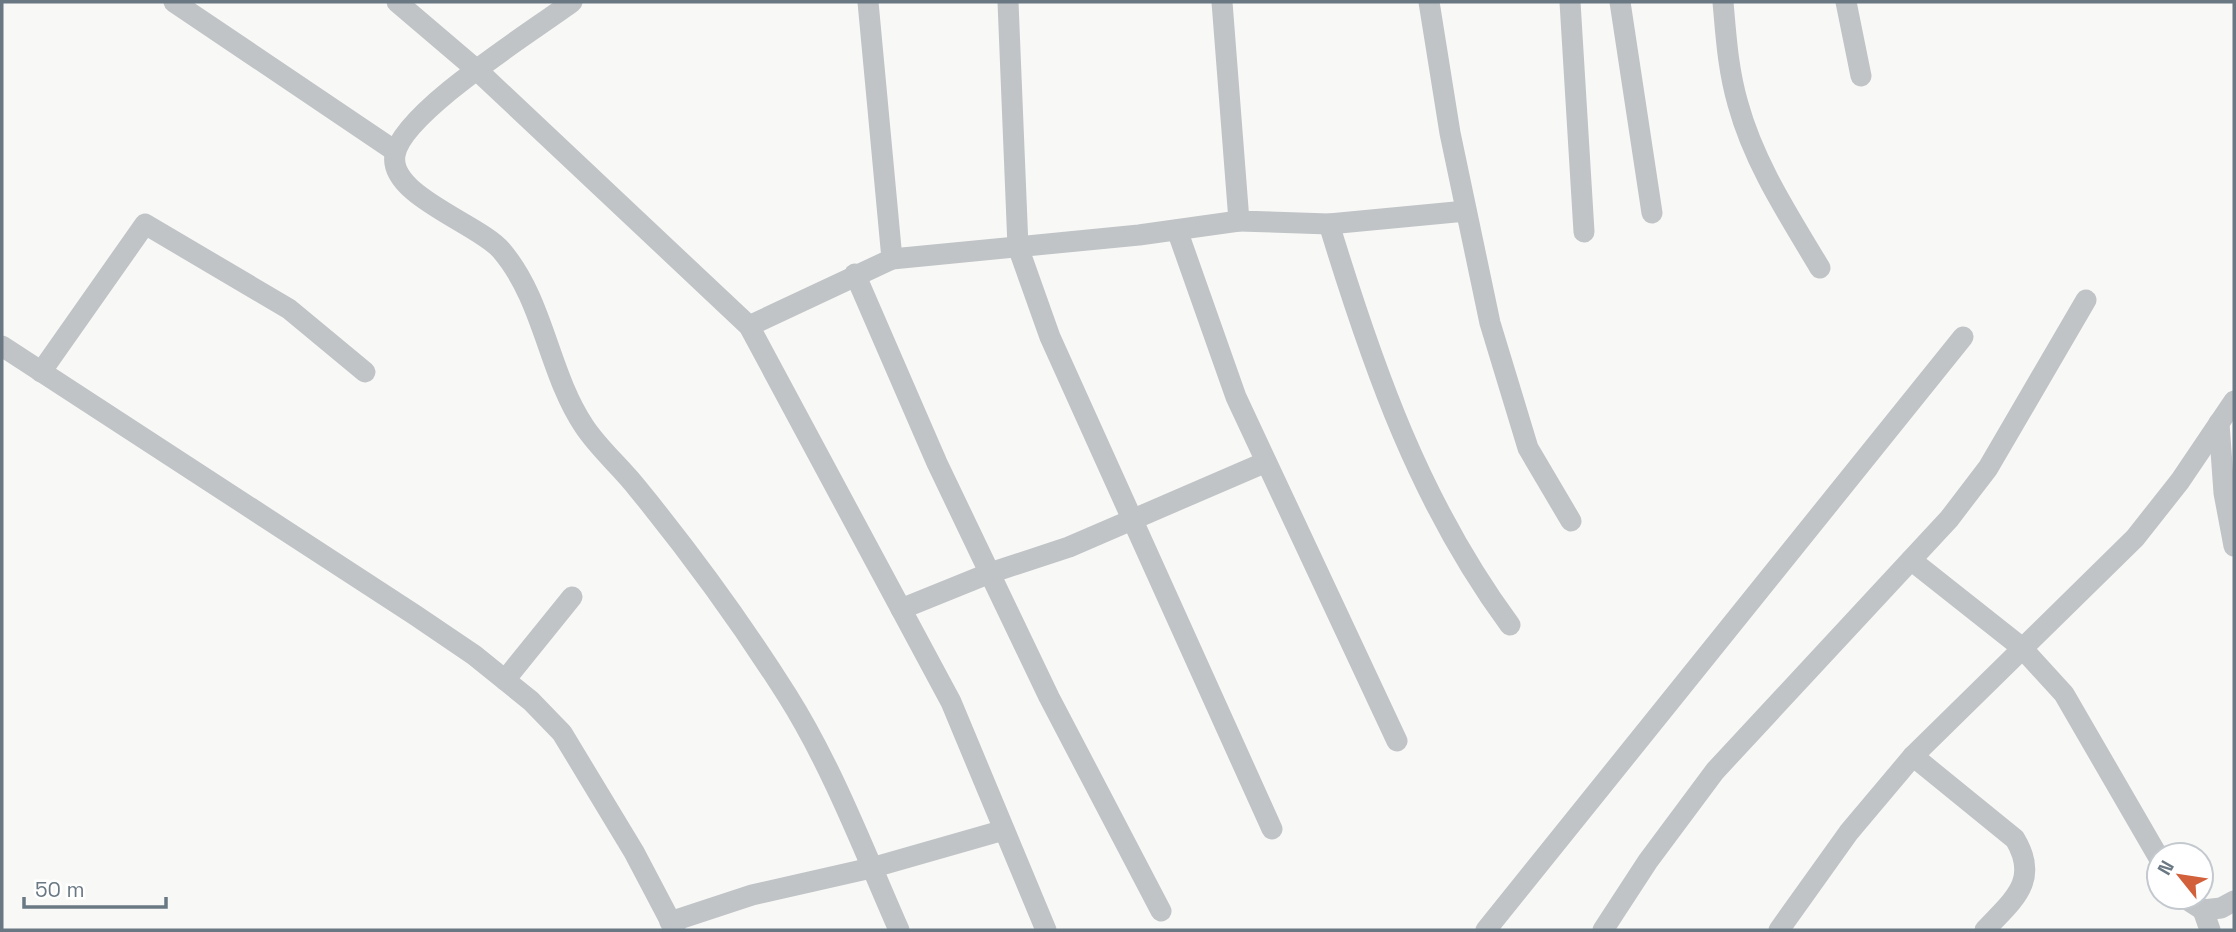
<svg xmlns="http://www.w3.org/2000/svg" width="2236" height="932" font-family="'Space Grotesk',sans-serif">
	<rect width="100%" height="100%" fill="#f8f8f6"/>
	<g fill="none" stroke-linecap="round" stroke-linejoin="round">
		<g stroke="#c0c4c7" stroke-width="21">
			<polyline points="174,2 395,151"/>
			<polyline points="397,2 478,71 749,326 951,702 1046,930"/>
			<path d="M572,2C535,30 402,112 395,155C388,195 479,224 501,250C544,300 548,372 584,426C599,449 621,467 638,489C691,554 742,624 787,695C832,766 865,853 899,930"/>
			<polyline points="1008,2 1018,247 1050,337 1272,829"/>
			<polyline points="1222,2 1239,221 1329,224 1466,211"/>
			<polyline points="1429,2 1450,133 1490,323 1528,448 1571,521"/>
			<polyline points="1570,2 1584,232"/>
			<polyline points="1620,2 1652,213"/>
			<path d="M1723,2C1726,36 1728,70 1738,104C1754,163 1789,216 1820,268"/>
			<polyline points="1846,2 1861,76"/>
			<path d="M1329,224C1373,368 1420,503 1510,625"/>
			<polyline points="1177,230 1236,397 1397,741"/>
			<polyline points="892,259 1139,235 1239,221"/>
			<polyline points="855,274 937,463 1049,697 1161,911"/>
			<polyline points="749,326 892,259 868,2"/>
			<polyline points="2,346 415,615 474,655 531,701 562,733 634,852 675,930"/>
			<polyline points="41,372 145,224 289,309 365,372"/>
			<polyline points="2219,423 2224,493 2234,546"/>
			<polyline points="1911,560 2021,647 2064,694 2159,858"/>
			<polyline points="901,609 990,573 1069,547 1266,462"/>
			<polyline points="505,680 572,597"/>
			<path d="M1913,756L2015,839C2040,881 2013,900 1985,930"/>
			<polyline points="2183,897 2203,910 2221,908 2234,901"/>
			<polyline points="2203,910 2210,930"/>
			<polyline points="670,922 752,895 871,868 1004,830"/>
			<polyline points="1486,930 1963,337"/>
			<polyline points="1603,930 1648,861 1715,771 1949,519 1988,468 2086,300"/>
			<polyline points="1779,930 1849,832 1913,756 2135,538 2180,481 2234,401"/>
		</g>
	</g>
	<rect width="2236" height="932" fill="none" stroke="#6a7884" stroke-width="7"/>
	<g transform="translate(2180 876) rotate(300)"><circle r="33" fill="#ffffff" stroke="#c3c9ce" stroke-width="2"/>
	<path d="M0-5L12 26L0 18L-12 26Z" fill="#d2603b"/>
	<text y="-10" font-size="19" font-weight="bold" text-anchor="middle" fill="#6a7884">N</text>
	</g>
	<path d="M24 897v10h142v-10" fill="none" stroke="#6a7884" stroke-width="3.5"/>
	<text x="35" y="897" font-size="21" fill="#6a7884" stroke="#ffffff" stroke-width="5" paint-order="stroke">50 m</text>
</svg>
